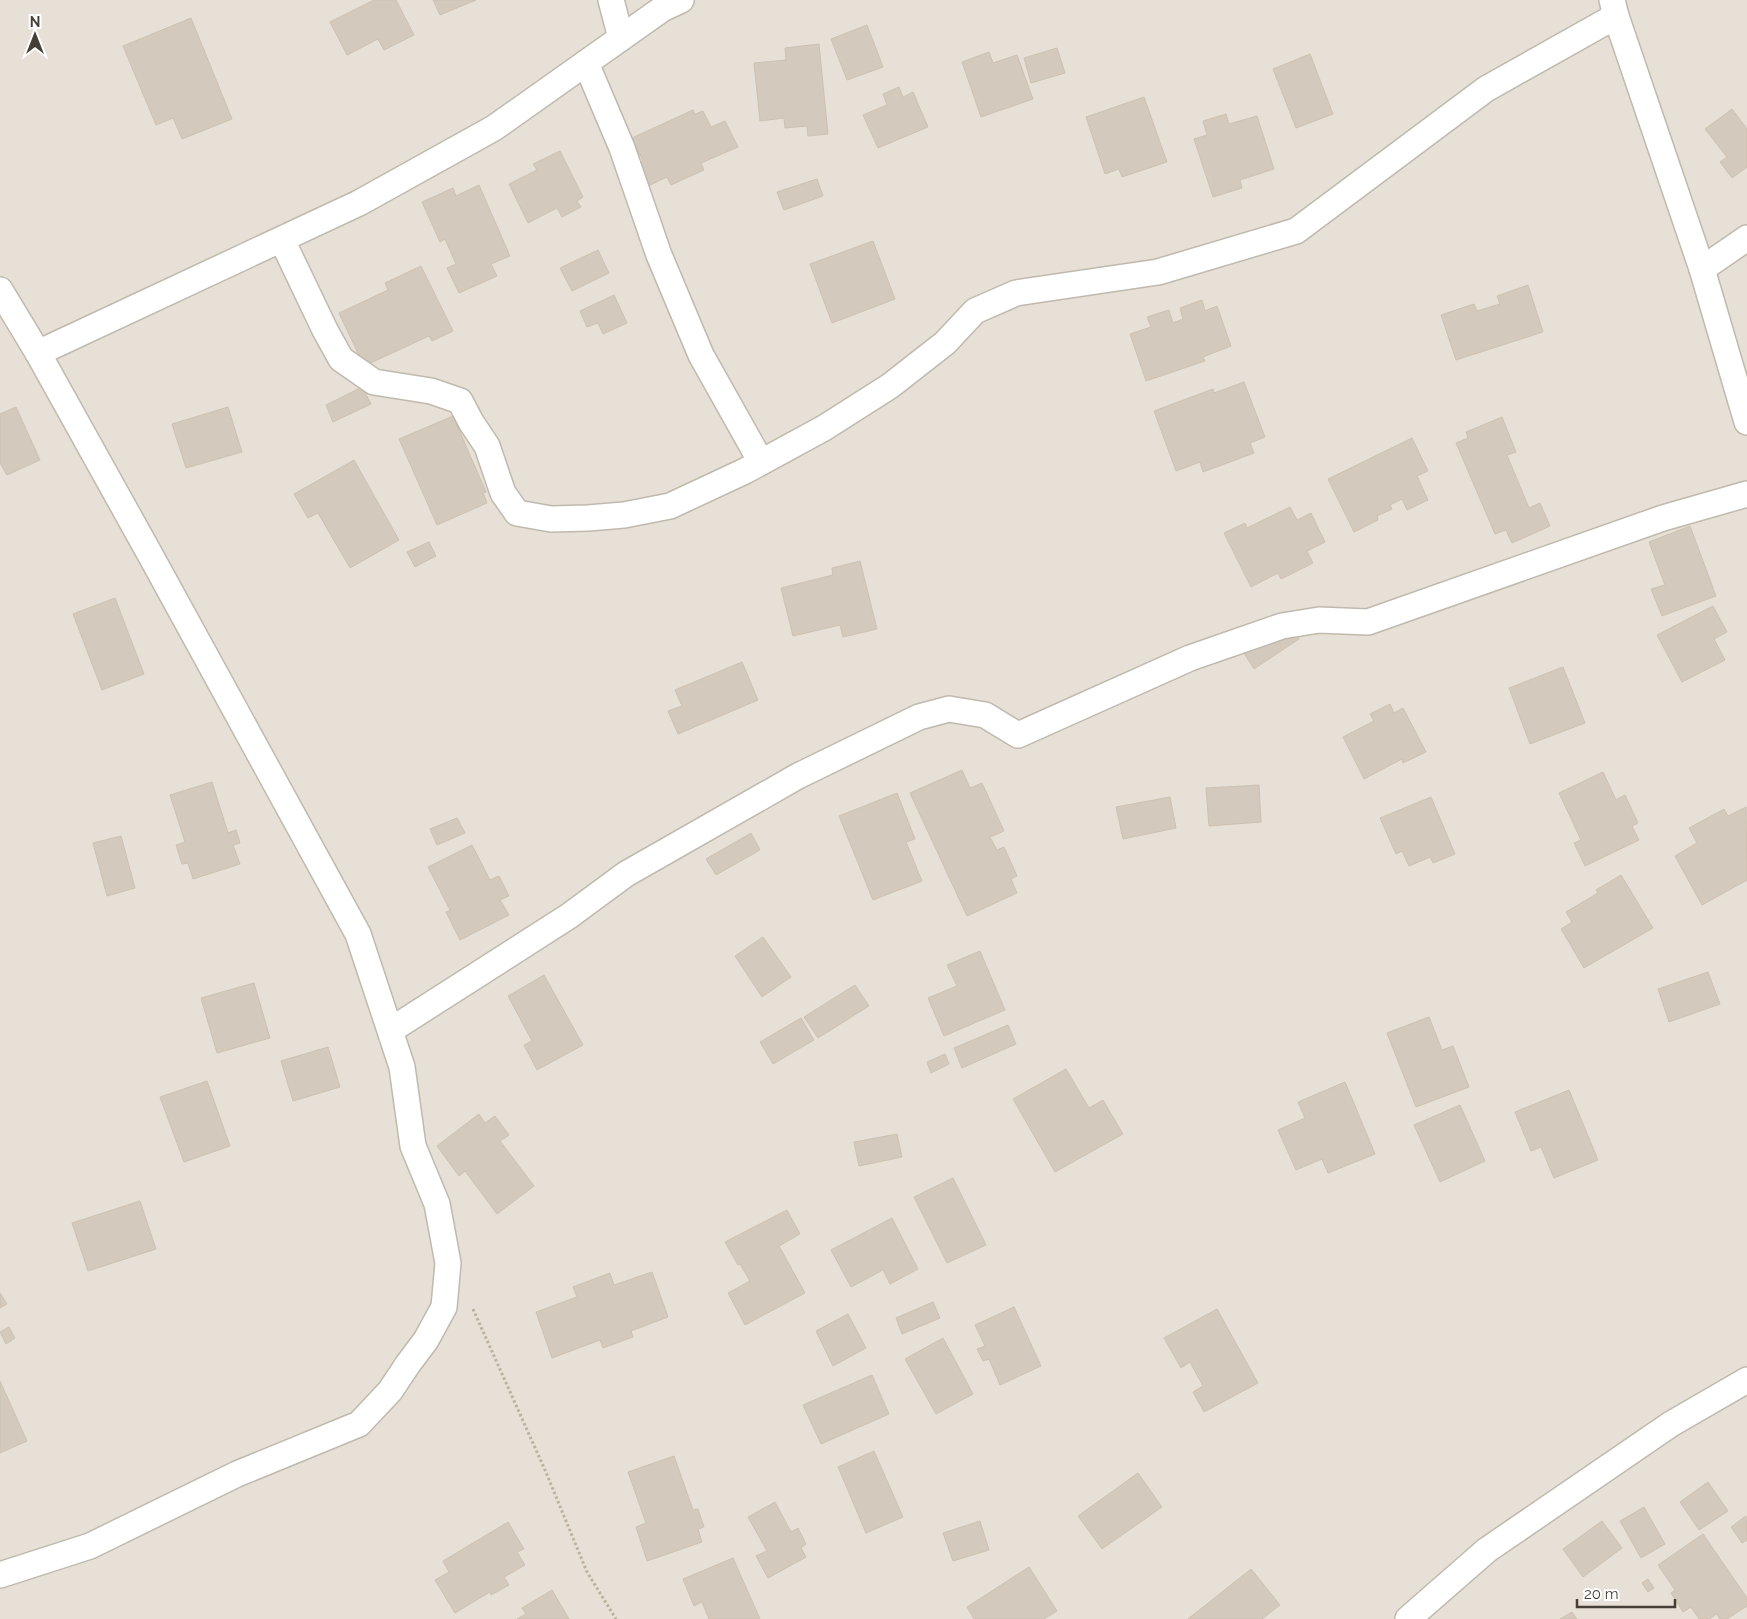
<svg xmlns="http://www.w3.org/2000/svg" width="1747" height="1619" font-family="Raleway,sans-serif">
	<rect width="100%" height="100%" fill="#f2eee7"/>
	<rect fill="#e6e0d6" x="0" y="0" width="1747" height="1619"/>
	<g fill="#d3cabd" stroke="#cdc1b1">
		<polygon points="374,0 396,0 414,35 384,50 378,39 347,55 330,22"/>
		<polygon points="433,0 476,0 440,15"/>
		<polygon points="191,18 232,119 182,139 173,118 156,125 123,46"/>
		<polygon points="867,25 883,67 847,80 831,39"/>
		<polygon points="819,44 828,134 808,136 807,126 785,128 784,118 760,121 754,63 786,60 785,48"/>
		<polygon points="1057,48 1065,73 1031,83 1024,58"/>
		<polygon points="989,52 993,63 1017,55 1033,99 981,117 962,62"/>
		<polygon points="1310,54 1333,114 1296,128 1273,69"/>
		<polygon points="899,87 903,97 913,92 928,127 878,148 863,115 887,105 883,94"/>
		<polygon points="1144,97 1167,162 1122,177 1119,169 1105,174 1086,117"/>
		<polygon points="1732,109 1747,129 1747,167 1732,178 1720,162 1727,157 1705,129"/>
		<polygon points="693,110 695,114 703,111 711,127 725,121 738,147 701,163 704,170 671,185 667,177 642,189 631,166 643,161 632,138"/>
		<polygon points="1226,114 1229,124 1257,116 1274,169 1240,180 1242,188 1213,197 1194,139 1207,135 1203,121"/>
		<polygon points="560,151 583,197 577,201 581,207 562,217 557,208 528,223 509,184 537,170 533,164"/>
		<polygon points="817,179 823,196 784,210 777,192"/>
		<polygon points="479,185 510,256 491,264 497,276 459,293 447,268 456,264 445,239 440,242 422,202 453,188 456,196"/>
		<polygon points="873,241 895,299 832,323 810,264"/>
		<polygon points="598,250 609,273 572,291 560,268"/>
		<polygon points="421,266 453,331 432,341 429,336 364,366 339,313 388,290 385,283"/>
		<polygon points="1528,285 1543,332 1456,360 1441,315 1474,304 1477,311 1500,304 1497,296"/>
		<polygon points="614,295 627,323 603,334 598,323 587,327 580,311"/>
		<polygon points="1202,300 1205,311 1217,306 1231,346 1203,357 1205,361 1146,381 1130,334 1151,327 1147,317 1169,310 1173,323 1183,319 1180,308"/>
		<polygon points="1244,382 1265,437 1250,443 1254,453 1203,472 1200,462 1176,471 1154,411 1213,389 1214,393"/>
		<polygon points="362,387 371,404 333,422 326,405"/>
		<polygon points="16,407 40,460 7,475 0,463 0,414"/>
		<polygon points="228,407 242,452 186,468 172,424"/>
		<polygon points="453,416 486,492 483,493 487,503 437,525 399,439"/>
		<polygon points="1502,417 1516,452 1507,455 1529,508 1540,503 1550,526 1512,543 1506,530 1495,534 1456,443 1468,438 1466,432"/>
		<polygon points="1412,438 1428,471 1417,476 1428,500 1407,510 1402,499 1390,505 1392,509 1377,516 1378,520 1354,532 1328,479"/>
		<polygon points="354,460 399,540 350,568 318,513 308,518 294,494"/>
		<polygon points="1290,507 1297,520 1311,513 1325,542 1307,551 1313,563 1281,579 1278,573 1251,587 1224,533 1245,523 1247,528"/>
		<polygon points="1690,526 1716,596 1662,616 1651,589 1665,585 1649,542"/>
		<polygon points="429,542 436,556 415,567 407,552"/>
		<polygon points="860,561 877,629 843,637 840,625 793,636 781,588 833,575 832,568"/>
		<polygon points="115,598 144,674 102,690 73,614"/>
		<polygon points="1713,606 1727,632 1714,639 1725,660 1682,682 1657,635"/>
		<polygon points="1289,623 1299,639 1254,669 1244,653"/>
		<polygon points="742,662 758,700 678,734 668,711 682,706 675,690"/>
		<polygon points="1563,667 1585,723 1530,744 1509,688"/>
		<polygon points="1390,704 1394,713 1403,708 1426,752 1403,763 1402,759 1364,779 1343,737 1374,721 1370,714"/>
		<polygon points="962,770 970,788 982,783 1004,831 990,837 997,850 1004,847 1017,876 1011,879 1017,893 967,916 910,793"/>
		<polygon points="1603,772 1616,800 1625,795 1638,823 1632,826 1639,840 1585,866 1574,843 1581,840 1559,793"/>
		<polygon points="212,782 228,833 236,830 240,843 233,845 240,864 193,879 188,863 182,864 176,845 185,842 170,795"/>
		<polygon points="1259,785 1261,822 1209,826 1206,788"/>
		<polygon points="897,793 915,839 906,842 922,881 873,900 839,816"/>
		<polygon points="1170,797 1176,828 1123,839 1116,807"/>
		<polygon points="1431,797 1455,854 1433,863 1430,857 1409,866 1402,851 1396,854 1380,818"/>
		<polygon points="1746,807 1747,880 1702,905 1675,856 1697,843 1689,828 1724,809 1728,816"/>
		<polygon points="457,818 465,833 437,845 430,829"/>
		<polygon points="751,833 760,850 716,875 706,859"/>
		<polygon points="121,836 135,888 107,896 93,843"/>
		<polygon points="472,845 490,880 499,876 509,896 500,900 509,915 460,940 446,912 450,910 428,867"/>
		<polygon points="1621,875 1653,928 1584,968 1561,929 1572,922 1566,912 1598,893 1596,890"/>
		<polygon points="763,937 791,977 762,997 735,956"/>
		<polygon points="980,951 1005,1010 944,1036 928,998 957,986 947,965"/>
		<polygon points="1708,972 1720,1004 1669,1022 1658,989"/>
		<polygon points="544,975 583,1045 537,1070 524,1045 532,1041 508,996"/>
		<polygon points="254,983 270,1038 217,1053 201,998"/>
		<polygon points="855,985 869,1006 818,1038 804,1017"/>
		<polygon points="1429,1017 1442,1050 1453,1046 1469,1087 1416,1107 1387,1033"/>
		<polygon points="801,1018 814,1040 773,1064 760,1042"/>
		<polygon points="1008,1025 1016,1044 962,1068 954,1048"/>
		<polygon points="328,1047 340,1087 293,1101 281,1061"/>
		<polygon points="945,1054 949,1064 931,1073 927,1062"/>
		<polygon points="1066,1069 1089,1108 1103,1100 1123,1134 1055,1172 1013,1099"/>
		<polygon points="207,1081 230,1146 184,1162 160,1097"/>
		<polygon points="1345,1082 1375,1154 1328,1173 1322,1159 1296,1170 1278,1130 1305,1118 1298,1102"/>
		<polygon points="1569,1090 1598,1160 1554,1178 1541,1147 1531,1151 1515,1112"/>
		<polygon points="1460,1105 1485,1161 1440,1182 1414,1125"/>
		<polygon points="479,1114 485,1123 495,1116 509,1135 500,1141 534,1186 497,1214 465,1171 459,1176 437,1146"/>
		<polygon points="897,1134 902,1157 859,1166 854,1142"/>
		<polygon points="953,1178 986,1245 947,1263 914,1197"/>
		<polygon points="140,1201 156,1249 88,1271 72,1223"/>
		<polygon points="787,1210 800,1234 779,1246 805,1293 745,1325 728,1293 750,1281 740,1264 738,1265 725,1242"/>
		<polygon points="892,1218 918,1269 890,1284 883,1270 851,1287 831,1250"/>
		<polygon points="652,1272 668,1317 631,1331 633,1337 603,1348 600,1340 552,1358 536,1312 577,1297 573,1287 610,1273 614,1285"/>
		<polygon points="0,1293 7,1304 0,1308"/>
		<polygon points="933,1302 940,1318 902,1334 896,1318"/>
		<polygon points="1014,1307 1041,1366 1000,1385 989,1359 983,1361 977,1349 985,1346 975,1325"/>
		<polygon points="1217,1309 1258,1383 1204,1412 1193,1392 1203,1386 1190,1362 1181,1368 1164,1338"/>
		<polygon points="848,1314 866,1348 833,1366 816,1331"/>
		<polygon points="9,1327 15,1338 6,1344 0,1332"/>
		<polygon points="943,1338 973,1394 936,1414 905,1359"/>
		<polygon points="872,1375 889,1414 821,1444 803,1405"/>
		<polygon points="0,1381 27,1441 0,1453"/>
		<polygon points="874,1451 903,1517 866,1533 838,1467"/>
		<polygon points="674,1456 693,1510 698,1509 704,1527 698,1529 702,1542 647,1561 636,1527 646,1523 628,1472"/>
		<polygon points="1138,1473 1162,1507 1102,1549 1078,1516"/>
		<polygon points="1708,1482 1728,1511 1699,1530 1680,1502"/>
		<polygon points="775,1502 791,1532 798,1528 806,1544 801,1548 806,1557 768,1578 756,1556 767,1551 748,1517"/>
		<polygon points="1644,1507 1665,1544 1641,1558 1620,1521"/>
		<polygon points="1746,1516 1747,1540 1742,1543 1731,1527"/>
		<polygon points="980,1521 989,1550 953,1561 943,1533"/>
		<polygon points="1602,1521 1622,1548 1583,1577 1563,1549"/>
		<polygon points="508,1522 524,1549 517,1552 525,1565 504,1577 509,1585 491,1595 490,1592 455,1613 435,1580 449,1572 443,1561"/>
		<polygon points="1703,1534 1747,1598 1747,1606 1727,1619 1720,1619 1717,1614 1709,1619 1699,1619 1691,1607 1683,1612 1671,1593 1675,1590 1658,1565"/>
		<polygon points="733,1558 760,1619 709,1619 702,1602 694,1606 683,1579"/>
		<polygon points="1029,1567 1057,1611 1044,1619 974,1619 967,1607"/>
		<polygon points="1251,1569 1280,1605 1262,1619 1188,1619"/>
		<polygon points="1648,1579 1654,1588 1648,1592 1642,1583"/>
		<polygon points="552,1590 569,1619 517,1619 526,1614 522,1608"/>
		<polygon points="1572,1612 1577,1619 1560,1619"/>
	</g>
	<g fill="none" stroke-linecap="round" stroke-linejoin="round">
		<defs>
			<g id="minor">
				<polyline points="611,0 621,38"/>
				<polyline points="1612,0 1616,16 1702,269 1747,422"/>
				<polyline points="586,63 622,148 659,255 701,355 761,462"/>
				<polyline points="282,240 325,330 341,359 374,382 431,391 460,401 471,422 487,446 503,493 517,513 551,519 588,518 624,515 670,506 745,471 824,428 890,386 945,343 975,311 1016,293 1158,272 1296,231 1486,89 1616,16"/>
				<polyline points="1702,269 1747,238"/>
				<polyline points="0,290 38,353 152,558 358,934 402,1067 413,1146 437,1204 448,1263 444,1307 426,1340 408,1364 390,1391 359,1424 237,1474 90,1546 0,1575"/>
				<polyline points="38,353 359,203 494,128 662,9 681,0"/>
				<polyline points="391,1030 569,916 626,874 798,776 919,717 949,709 985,715 1018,735 1190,658 1282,626 1319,620 1368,622 1663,518 1747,494"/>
				<polyline points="1408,1619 1487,1550 1671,1424 1747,1380"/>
			</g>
		</defs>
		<use href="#minor" stroke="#c0b9ad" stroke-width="28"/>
		<polyline stroke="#bdb19d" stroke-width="3" stroke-dasharray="2.5 2.5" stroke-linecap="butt" points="473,1309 545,1470 587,1572 616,1619"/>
		<use href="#minor" stroke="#fff" stroke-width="25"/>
	</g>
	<g transform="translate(35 35)" stroke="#ffffff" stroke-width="4" paint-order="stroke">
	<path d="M0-4L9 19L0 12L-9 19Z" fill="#453f37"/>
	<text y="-8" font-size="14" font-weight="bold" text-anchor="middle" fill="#453f37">N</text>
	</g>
	<path d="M1577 1599v8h98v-8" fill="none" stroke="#453f37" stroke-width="2.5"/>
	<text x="1584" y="1599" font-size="15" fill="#453f37" stroke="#ffffff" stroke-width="4" paint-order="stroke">20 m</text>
</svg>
